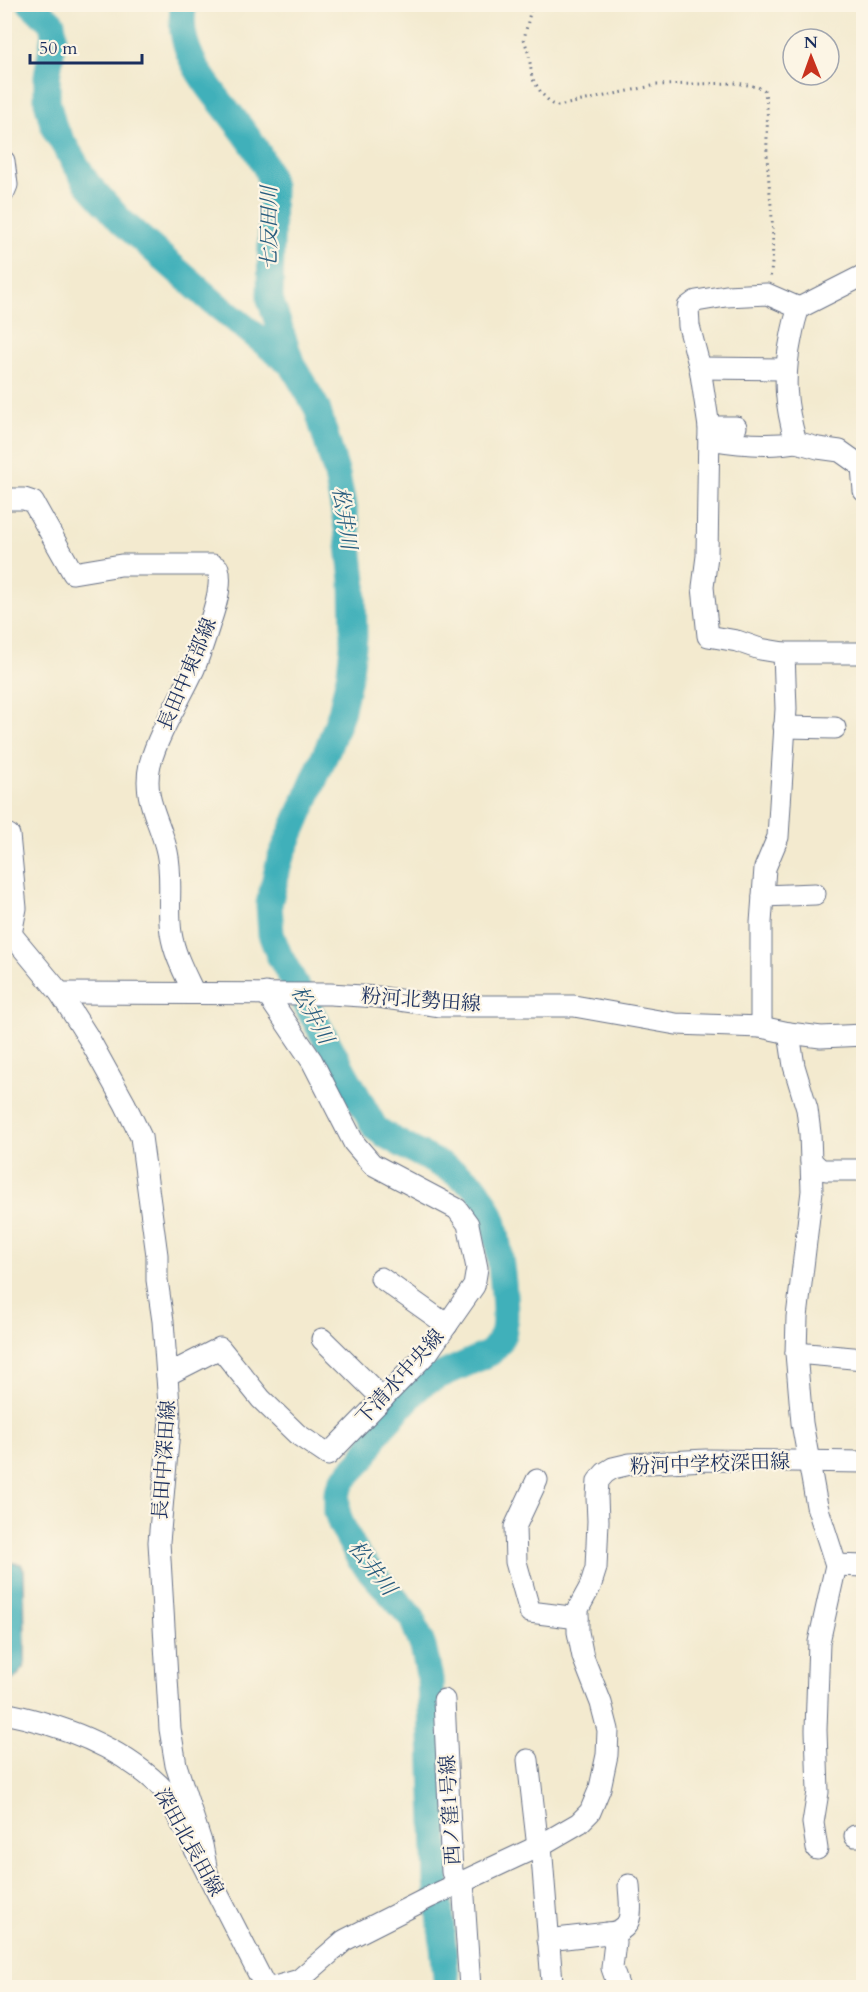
<svg xmlns="http://www.w3.org/2000/svg" width="868" height="1992" font-family="Cardo,'Noto Serif JP',serif">
	<rect width="100%" height="100%" fill="#fcf5e5"/>
	<filter id="ink" filterUnits="userSpaceOnUse"><feTurbulence type="fractalNoise" baseFrequency=".0167" numOctaves="2"/><feDisplacementMap in="SourceGraphic" scale="12" xChannelSelector="R" yChannelSelector="G"/><feConvolveMatrix kernelMatrix="1 2 1 2 8 2 1 2 1" color-interpolation-filters="sRGB"/></filter>
	<filter id="wash" filterUnits="userSpaceOnUse"><feTurbulence type="fractalNoise" baseFrequency=".008" numOctaves="4" result="noise"/><feDisplacementMap in="SourceGraphic" scale="24" xChannelSelector="R" yChannelSelector="G"/><feGaussianBlur stdDeviation="1.35" result="paint"/><feColorMatrix in="noise" values="0 0 0 0 0 0 0 0 0 0 0 0 0 0 0 0 0 1.4 0 .05"/><feComposite in="paint" operator="in"/></filter>
	<g filter="url(#wash)">
		<rect width="100%" height="100%" fill="#f3eacf"/>
		<polygon fill="#40b0ba" stroke="#2e708c" stroke-width="1.5" points="4,1562 21,1564 24,1571 25,1662 24,1668 13,1680 5,1679"/>
		<g fill="none" stroke-linecap="round" stroke-linejoin="round">
			<g stroke="#40b0ba" stroke-width="27">
				<path d="M31,4L52,23L54,35L47,77V101L54,128L87,183L121,221L213,302L292,365L317,408L337,475L347,528L353,580L354,638L350,672L341,713L328,748L280,859L269,904L271,934L279,955L375,1128C406,1151 445,1162 475,1187C480,1192 492,1216 494,1224C499,1246 509,1314 503,1334C500,1342 496,1347 490,1353L423,1383L379,1430L363,1459L344,1479L337,1493V1512L341,1524L359,1558L412,1618L423,1647L430,1679L437,1881L447,1988"/>
				<path d="M184,4C168,75 259,122 272,187L270,299L292,365"/>
			</g>
		</g>
	</g>
	<g filter="url(#ink)">
		<g fill="none" stroke-linecap="round" stroke-linejoin="round">
			<defs>
				<g id="minor">
					<polyline points="4,161 7,185 4,192"/>
					<polyline points="799,308 864,275"/>
					<polyline points="700,368 785,369"/>
					<polyline points="709,427 736,427"/>
					<path d="M709,439C738,444 767,447 796,442"/>
					<polyline points="862,467 864,491"/>
					<path d="M4,499H24L33,502L73,573L121,565H213L218,568C222,582 217,600 213,613C207,632 201,651 194,669C180,700 159,731 150,764C142,800 160,819 167,852C173,878 167,907 171,933C174,954 185,974 194,993"/>
					<polyline points="784,653 864,653"/>
					<polyline points="784,727 835,728"/>
					<polyline points="9,835 16,908 11,934"/>
					<polyline points="763,896 815,894"/>
					<polyline points="4,931 11,934 60,993 88,1037 125,1104 141,1137 157,1255 157,1280 163,1321 170,1419 159,1542 170,1729 176,1765 202,1845 207,1872"/>
					<polyline points="60,993 330,994 378,997 441,1006 574,1006 676,1024 761,1027 789,1033 821,1037 864,1035"/>
					<path d="M761,1027V923L765,868L778,837L786,709L784,653L760,649L737,641L708,636L703,587L707,556L709,427L700,368L689,326L688,307L696,301L726,296L767,294L799,308C795,318 793,328 791,339C783,378 785,404 796,442L818,448L840,451L864,468"/>
					<polyline points="789,1033 794,1066 807,1109 810,1133 812,1191 797,1317 796,1353 802,1423 817,1506 836,1565 819,1642 816,1730 818,1792 813,1823 817,1849"/>
					<polyline points="811,1161 820,1169 826,1170 864,1170"/>
					<polyline points="381,1278 447,1325"/>
					<polyline points="322,1339 383,1399"/>
					<polyline points="796,1353 864,1359"/>
					<polyline points="167,1375 220,1348 261,1399 297,1434 328,1455 428,1352 474,1286 477,1268 468,1224 457,1209 372,1164 354,1143 312,1061 266,993"/>
					<polyline points="537,1480 515,1527 516,1562 530,1612 578,1618"/>
					<polyline points="836,1565 864,1566"/>
					<polyline points="444,1700 452,1872 456,1879 463,1882 470,1988"/>
					<path d="M4,1713C63,1725 123,1747 165,1791L266,1988"/>
					<polyline points="528,1760 537,1839 541,1845 552,1982 554,1988"/>
					<polyline points="855,1836 864,1836"/>
					<path d="M608,1933C637,1931 630,1907 629,1885"/>
					<polyline points="548,1940 608,1933 615,1942 612,1968 619,1988"/>
					<polyline points="271,1988 299,1980 345,1940 430,1897 541,1845 579,1823 590,1812 600,1788 607,1755 608,1730 601,1703 583,1657 578,1632 578,1609 590,1587 596,1568 598,1521 597,1497 598,1481 605,1473 613,1468 630,1464 706,1460 864,1462"/>
				</g>
			</defs>
			<use href="#minor" stroke="#677086" stroke-width="23"/>
			<g stroke="#677086" stroke-width="3" stroke-dasharray="1.5 4.5" stroke-linecap="butt">
				<path d="M532,4L524,39L529,55L532,78L542,94L552,104L558,106L657,85L737,83L758,87L764,90C770,110 766,134 767,154C769,197 777,237 770,279"/>
				<polyline points="4,798 7,818"/>
			</g>
			<use href="#minor" stroke="#fff" stroke-width="21"/>
		</g>
	</g>
	<g text-anchor="middle" dominant-baseline="central" stroke-width="4.5" stroke-linejoin="round" paint-order="stroke">
		<g font-size="20" fill="#1b2f5e" stroke="#fcf5e5">
			<text transform="translate(187 674) rotate(-67)">長田中東部線</text>
			<text transform="translate(421 1000) rotate(4)">粉河北勢田線</text>
			<text transform="translate(400 1377) rotate(-48)">下清水中央線</text>
			<text transform="translate(164 1460) rotate(-86)">長田中深田線</text>
			<text transform="translate(710 1464) rotate(-2)">粉河中学校深田線</text>
			<text transform="translate(450 1810) rotate(-93)">西ノ窪1号線</text>
			<text transform="translate(189 1842) rotate(61)">深田北長田線</text>
		</g>
		<g font-size="21" font-style="italic" fill="#285c7e" stroke="#fcf5e5">
			<text transform="translate(269 228) rotate(-90)">七反田川</text>
			<text transform="translate(344 518) rotate(81)">松井川</text>
			<text transform="translate(312 1015) rotate(61)">松井川</text>
			<text transform="translate(372 1568) rotate(52)">松井川</text>
		</g>
	</g>
	<rect width="868" height="1992" fill="none" stroke="#fcf5e5" stroke-width="24"/>
	<g transform="translate(811 57) rotate(359)"><circle r="28" fill="#fcf5e5" stroke="#a2a6af" stroke-width="1.5"/>
	<path d="M0-4.5L10 22L0 15L-10 22Z" fill="#c8321e"/>
	<text y="-9" font-size="16" font-weight="bold" text-anchor="middle" fill="#1b2f5e">N</text>
	</g>
	<path d="M30 54v9h112v-9" fill="none" stroke="#1b2f5e" stroke-width="3"/>
	<text x="39" y="54" font-size="18" fill="#1b2f5e" stroke="#fcf5e5" stroke-width="4.5" paint-order="stroke">50 m</text>
</svg>
